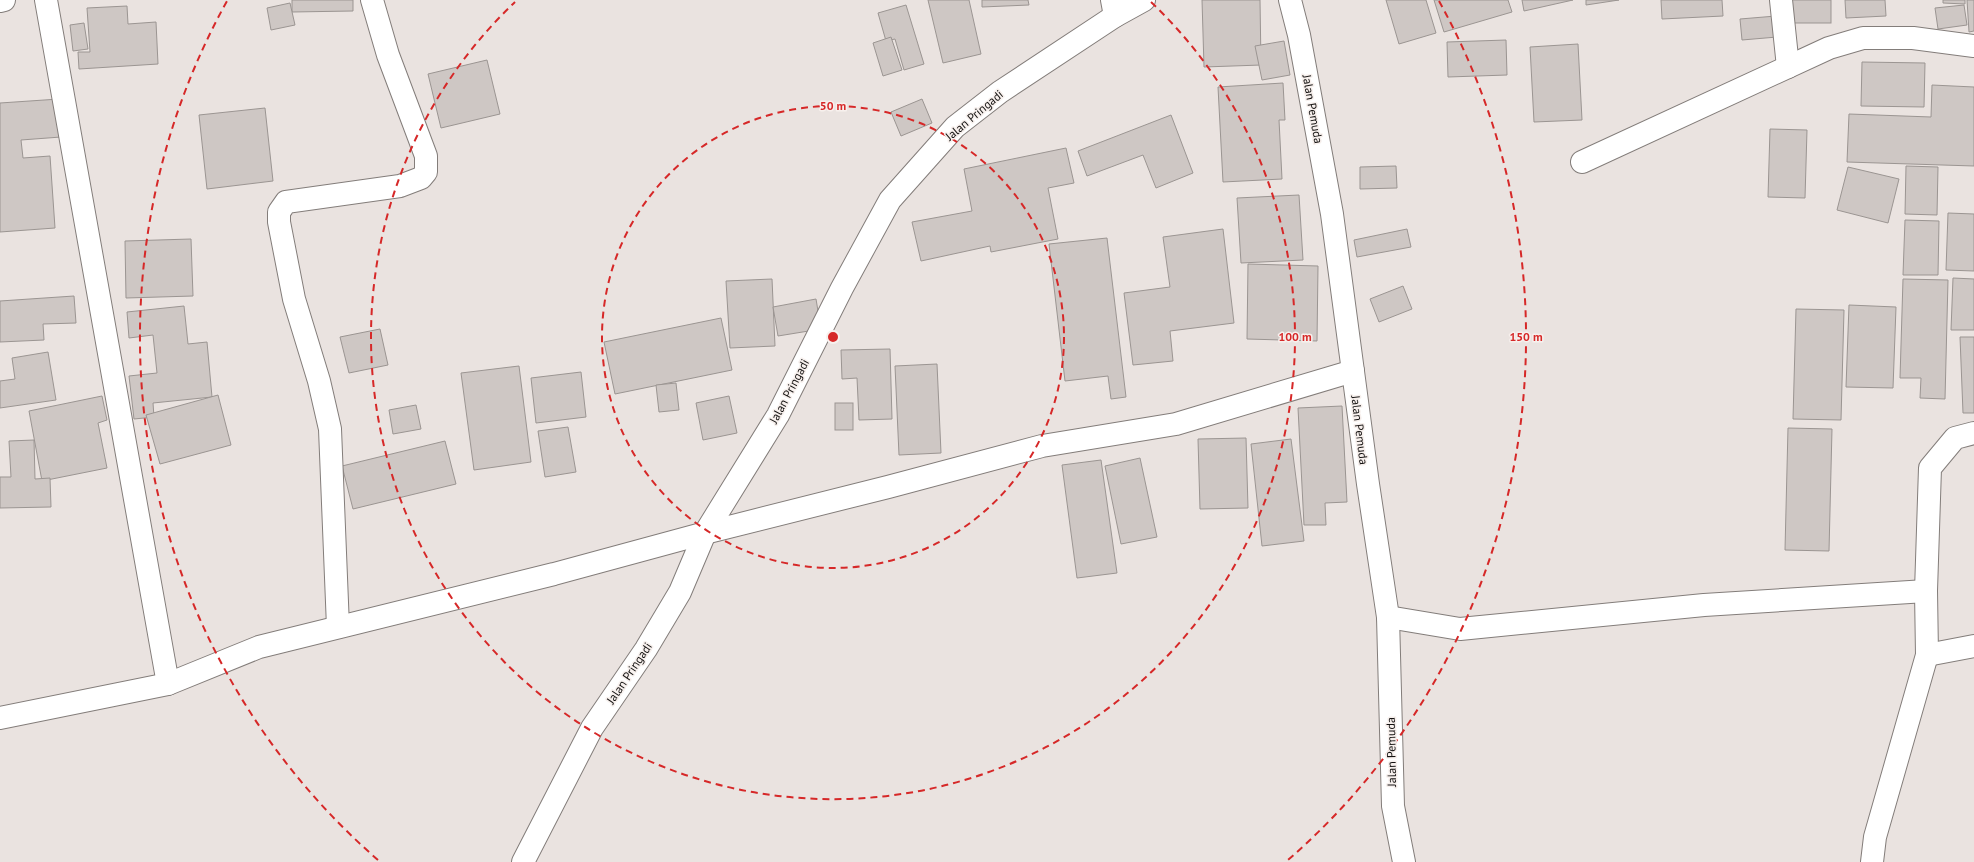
<svg xmlns="http://www.w3.org/2000/svg" width="1974" height="862" font-family="'PT Sans',sans-serif">
	<rect width="100%" height="100%" fill="#eae3e0"/>
	<g fill="#cec7c4" stroke="#9b9592">
		<polygon points="292,0 353,0 353,11 292,12"/>
		<polygon points="928,0 969,0 981,54 943,63"/>
		<polygon points="982,0 1028,0 1029,5 982,7"/>
		<polygon points="1202,0 1260,0 1261,65 1204,67"/>
		<polygon points="1386,0 1426,0 1436,33 1399,44"/>
		<polygon points="1434,0 1508,0 1512,12 1444,32"/>
		<polygon points="1522,0 1573,0 1524,11"/>
		<polygon points="1586,0 1619,0 1586,5"/>
		<polygon points="1661,0 1722,0 1723,16 1662,19"/>
		<rect x="1787" y="0" width="44" height="23"/>
		<polygon points="1845,0 1885,0 1886,16 1846,18"/>
		<polygon points="1943,0 1965,0 1965,4 1943,3"/>
		<polygon points="1967,0 1974,0 1974,31 1969,32"/>
		<polygon points="290,3 295,25 271,30 267,8"/>
		<polygon points="906,5 924,64 904,70 895,39 886,41 878,13"/>
		<polygon points="1964,5 1967,25 1938,29 1935,8"/>
		<polygon points="127,6 128,24 156,22 158,64 79,69 78,52 90,52 87,8"/>
		<polygon points="1776,16 1777,37 1742,40 1740,19"/>
		<polygon points="84,23 88,49 73,51 70,25"/>
		<polygon points="891,37 902,70 883,76 873,43"/>
		<polygon points="1506,40 1507,75 1448,77 1447,42"/>
		<polygon points="1284,41 1290,75 1262,80 1255,46"/>
		<polygon points="1578,44 1582,120 1534,122 1530,47"/>
		<polygon points="487,60 500,114 441,128 428,74"/>
		<polygon points="1862,62 1925,63 1924,107 1861,106"/>
		<polygon points="1283,83 1285,120 1279,120 1282,179 1223,182 1218,87"/>
		<polygon points="1932,85 1974,87 1974,166 1847,162 1849,114 1931,117"/>
		<polygon points="59,99 61,137 21,140 23,158 50,156 55,228 0,232 0,103"/>
		<polygon points="922,99 932,123 901,136 891,112"/>
		<polygon points="265,108 273,181 207,189 199,115"/>
		<polygon points="1171,115 1193,173 1156,188 1143,155 1087,176 1078,151"/>
		<polygon points="1770,129 1807,130 1805,198 1768,197"/>
		<polygon points="1066,148 1074,183 1048,188 1058,239 991,252 990,246 921,261 912,222 972,211 964,169"/>
		<polygon points="1396,166 1397,188 1360,189 1360,167"/>
		<polygon points="1906,166 1938,167 1937,215 1905,214"/>
		<polygon points="1848,167 1899,179 1888,223 1837,210"/>
		<polygon points="1299,195 1303,260 1241,263 1237,198"/>
		<polygon points="1948,213 1974,214 1974,271 1946,270"/>
		<polygon points="1905,220 1939,221 1938,275 1903,275"/>
		<polygon points="1223,229 1234,323 1170,331 1173,361 1133,365 1124,293 1170,287 1163,237"/>
		<polygon points="1407,229 1411,247 1357,257 1354,240"/>
		<polygon points="1107,238 1126,397 1111,399 1108,376 1065,381 1049,244"/>
		<polygon points="191,239 193,296 126,298 125,241"/>
		<polygon points="1248,264 1318,266 1317,341 1247,339"/>
		<polygon points="1953,278 1974,279 1974,330 1951,330"/>
		<polygon points="772,279 775,346 730,348 726,281"/>
		<polygon points="1903,279 1948,280 1945,399 1920,398 1921,378 1900,378"/>
		<polygon points="1403,286 1412,309 1379,322 1370,299"/>
		<polygon points="74,296 76,323 43,324 44,340 0,342 0,301"/>
		<polygon points="816,299 821,329 778,336 773,307"/>
		<polygon points="1849,305 1896,307 1893,388 1846,387"/>
		<polygon points="184,306 188,344 207,342 212,397 153,403 154,417 134,419 129,376 157,373 153,335 129,338 127,312"/>
		<polygon points="1796,309 1844,310 1841,420 1793,419"/>
		<polygon points="721,318 732,370 615,394 604,342"/>
		<polygon points="380,329 388,365 349,373 340,337"/>
		<polygon points="1960,337 1974,337 1974,413 1963,413"/>
		<polygon points="890,349 892,419 859,420 857,378 842,379 841,350"/>
		<polygon points="48,352 56,400 0,408 0,381 15,379 12,358"/>
		<polygon points="937,364 941,453 899,455 895,366"/>
		<polygon points="519,366 531,462 474,470 461,373"/>
		<polygon points="581,372 586,417 536,423 531,378"/>
		<polygon points="676,383 679,410 659,412 656,385"/>
		<polygon points="218,395 231,445 160,464 146,415"/>
		<polygon points="102,396 107,420 98,423 107,468 42,481 29,411"/>
		<polygon points="729,396 737,433 703,440 696,403"/>
		<rect x="835" y="403" width="18" height="27"/>
		<polygon points="416,405 421,429 393,434 389,410"/>
		<polygon points="1342,406 1347,502 1325,503 1326,525 1304,525 1298,408"/>
		<polygon points="568,427 576,472 545,477 538,431"/>
		<polygon points="1788,428 1832,429 1829,551 1785,550"/>
		<polygon points="1246,438 1248,508 1200,509 1198,439"/>
		<polygon points="1291,439 1304,541 1262,546 1251,444"/>
		<polygon points="34,440 35,479 50,478 51,507 0,508 0,477 11,477 9,441"/>
		<polygon points="445,441 456,484 353,509 342,466"/>
		<polygon points="1140,458 1157,537 1121,544 1105,466"/>
		<polygon points="1101,460 1117,573 1077,578 1062,465"/>
	</g>
	<g fill="none" stroke-linecap="round" stroke-linejoin="round">
		<defs>
			<g id="street">
				<polyline points="46,0 168,684"/>
				<polyline points="1112,0 1115,16"/>
				<polyline points="1781,0 1788,67"/>
				<polyline points="0,1 4,0"/>
				<polyline points="1582,162 1829,48 1863,38 1913,38 1974,46"/>
				<polyline points="1388,617 1460,629 1704,605 1926,591"/>
				<polyline points="338,627 330,429 319,381 294,299 279,222 279,212 286,202 400,186 421,178 426,172 426,156 388,55 372,0"/>
				<polyline points="1927,655 1974,646"/>
				<polyline points="0,718 168,684 259,647 554,574 705,533 888,487 1042,446 1176,424 1353,371"/>
				<polyline points="1872,862 1875,837 1927,655 1926,591 1930,468 1955,438 1974,433"/>
			</g>
			<g id="secondary">
				<polyline points="1290,0 1299,35 1332,214 1368,484 1388,617 1393,806 1404,862"/>
				<polyline points="523,862 592,728 646,649 680,592 705,533 778,415 842,288 890,200 955,127 1000,92 1115,16 1144,0"/>
			</g>
		</defs>
		<use href="#street" stroke="#837d7a" stroke-width="24"/>
		<use href="#secondary" stroke="#837d7a" stroke-width="24"/>
		<use href="#street" stroke="#fff" stroke-width="22"/>
		<use href="#secondary" stroke="#fff" stroke-width="22"/>
	</g>
	<g fill="none" stroke="#d62828" stroke-width="2" stroke-dasharray="7 5">
		<circle cx="833" cy="337" r="231"/>
		<path d="M1151 2A462 462 0 1 1 515 2"/>
		<path d="M378 860A693 693 0 0 1 227 1M1439 1A693 693 0 0 1 1288 860"/>
	</g>
	<g text-anchor="middle" dominant-baseline="central" stroke-width="3" stroke-linejoin="round" paint-order="stroke">
		<g font-size="12" fill="#141211" stroke="#f7f0ed">
			<text transform="translate(1313 109) rotate(80)">Jalan Pemuda</text>
			<text transform="translate(974 115) rotate(-40)">Jalan Pringadi</text>
			<text transform="translate(789 391) rotate(-62)">Jalan Pringadi</text>
			<text transform="translate(1360 430) rotate(83)">Jalan Pemuda</text>
			<text transform="translate(629 673) rotate(-56)">Jalan Pringadi</text>
			<text transform="translate(1391 752) rotate(-91)">Jalan Pemuda</text>
		</g>
	</g>
	<circle cx="833" cy="337" r="6" fill="#d62828" stroke="#f7f0ed" stroke-width="2"/>
	<g font-size="12" text-anchor="middle" font-weight="bold" fill="#d62828" stroke="#f7f0ed" stroke-width="3" stroke-linejoin="round" paint-order="stroke">
		<text x="833" y="110">50 m</text>
		<text x="1295" y="341">100 m</text>
		<text x="1526" y="341">150 m</text>
	</g>
</svg>
